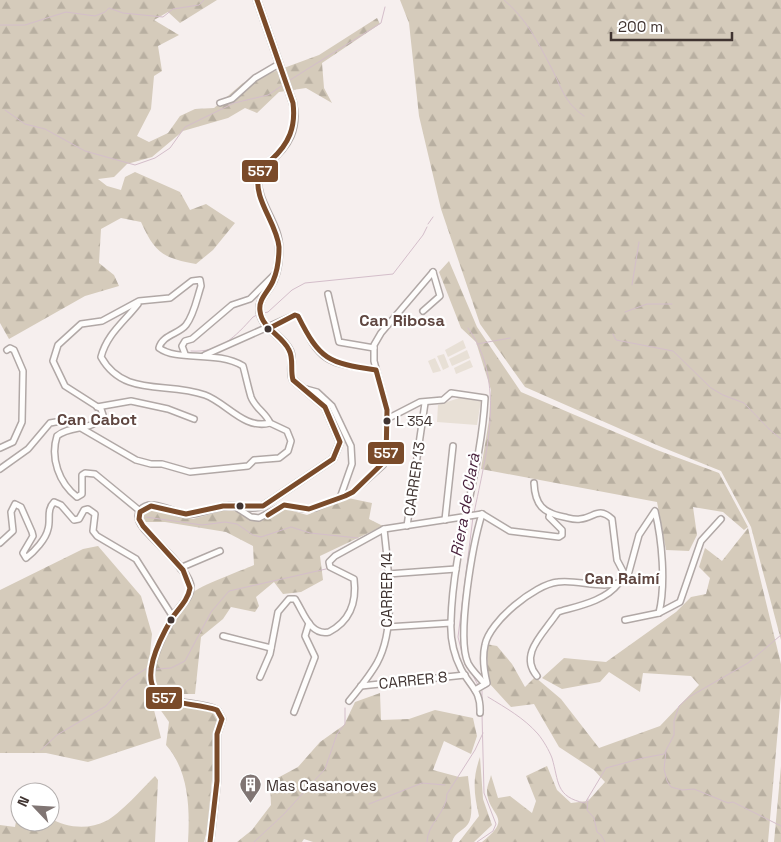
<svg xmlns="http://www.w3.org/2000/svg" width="781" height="842" font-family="'Space Grotesk',sans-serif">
	<defs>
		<pattern id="forest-firs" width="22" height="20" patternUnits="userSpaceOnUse" patternTransform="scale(1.25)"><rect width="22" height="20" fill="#d5cbbb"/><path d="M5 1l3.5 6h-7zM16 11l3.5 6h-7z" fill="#b8afa1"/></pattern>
	</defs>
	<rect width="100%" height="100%" fill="#f6efee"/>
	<g fill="url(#forest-firs)">
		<path d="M0,0H217L180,23L168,12L154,20L179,35L158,46L162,71L154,76L151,109L137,136L149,142L168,133L180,116L195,109L214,108L243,83L319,55L377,18L380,24L322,63L324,88L332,103L306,88L279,92L257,113L245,108L228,118L183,131L152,157L127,164L114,177L98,179L107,186L121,190L125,177L135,172L180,192L190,210L206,204L235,223L213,250L196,264C163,258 155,253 141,222L121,218L101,229L99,263L114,275L119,286L85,296L9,339L0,323Z"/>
		<polygon points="400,0 781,0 781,640 751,527 721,471 659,446 525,387 480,324 441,209 419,116 409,23"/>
		<polygon points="449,261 477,327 521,392 657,450 719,473 748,527 744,530 723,512 693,507 697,535 689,551 666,550 657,502 481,469 489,420 491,390 476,342 461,328 439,272"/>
		<path d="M348,498L372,503L369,519L383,526L320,556L323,580L301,592L283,594L274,582L256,597L259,606L255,612L231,607L223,619L201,637L195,694H165L158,688L152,674C160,648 171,614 191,594C200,585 241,571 254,565L253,546L226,532L165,522H144L142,514L152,510L193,519L225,510L266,515L286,509L307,515Z"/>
		<path d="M748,528L781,664V694L768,842H482C515,816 488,817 487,791C487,786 490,780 491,775L498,798L510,796L532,813L536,801L526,776L547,766L557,790L571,803L588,801L605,782L594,770L559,747L534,704L511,707L489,683L486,644L497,646L512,664L525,687L535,677L561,699L599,748L660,726L699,685L691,676L643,673L640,692L609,672L600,682L562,689L542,678L564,658L606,662L676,612L691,597L706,594L710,578L699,567L705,548L722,561Z"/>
		<polygon points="98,546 141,596 152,634 147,682 161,738 88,762 46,753 0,753 0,590 83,549"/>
		<path d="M380,693L381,720L409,719L435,710L473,718L477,736L471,754L444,741L433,770L459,777L468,776C469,789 475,814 468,824C462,832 455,832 452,842H313L304,839L302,842H237L252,830L271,805L270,782L298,767L320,742L344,725L355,702Z"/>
		<path d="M158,698C176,707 205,701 218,718L207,831L204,842H188C190,809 189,771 166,745L169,722L157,705Z"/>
		<path d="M480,757L483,799L492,825L474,842H459L479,816C474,794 472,779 480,757Z"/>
		<polygon points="781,766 781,842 774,842"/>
		<path d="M155,776L158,780L155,842H0V825L15,827L17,816L20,815V822H50V818C66,828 89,830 106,821C119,815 144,787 155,776Z"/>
	</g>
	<g fill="#e8e0d6">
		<polygon points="463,340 466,348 448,357 445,350"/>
		<polygon points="467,350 470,358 452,366 449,359"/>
		<polygon points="444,354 449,367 443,370 437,356"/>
		<polygon points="435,358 441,371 433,373 428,361"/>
		<polygon points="470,360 473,367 456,374 454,368"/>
		<polygon points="459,398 481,401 477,425 437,422 438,405"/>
	</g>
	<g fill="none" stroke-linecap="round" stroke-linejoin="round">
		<g stroke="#d4beca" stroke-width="1">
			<path d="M504,0C526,18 539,44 552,69C562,89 565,103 584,116"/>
			<polyline points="0,25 25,25 66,12 95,16 105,12 109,8 123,13 163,17 173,9 199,5 204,0"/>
			<polyline points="290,80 381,23 385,7"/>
			<polyline points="5,110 25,124 45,129 85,151 135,165 155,158 170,148 185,127 234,103 268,95 283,85"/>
			<polyline points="428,224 433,217"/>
			<polyline points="632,285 639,242"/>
			<polyline points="625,312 647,304 672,304"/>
			<polyline points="264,313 268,312 292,290 305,283 393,274 423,235 427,227"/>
			<path d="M468,328C507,382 486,454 474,513"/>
			<polyline points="613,334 616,340 673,351 711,388 723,395 744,403 769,429 781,439"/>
			<polyline points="477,344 510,338"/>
			<path d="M191,351C220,353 235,337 253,317L257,315"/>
			<polyline points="146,517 202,525 225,522 237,524 253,535 261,537 291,527 310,533 358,538"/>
			<polyline points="473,517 458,637 463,657 478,685"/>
			<polyline points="157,669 171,668 185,661 211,612 229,591 326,569"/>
			<polyline points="482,691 482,707"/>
			<path d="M488,697C506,708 524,718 538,734C543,740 549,750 552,758C559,781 555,797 585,803L606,768L643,758L664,754L674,735V721L679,706L689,697L748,663L781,635"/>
			<polyline points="41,750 57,735 106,706 127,681 147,668"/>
			<polyline points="666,751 664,769 667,781 671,787 682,790 694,789 728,803 733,802 781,826"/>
			<polyline points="588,799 587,810 594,818 597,832 601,835 605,842"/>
			<polyline points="369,804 422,783 445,785"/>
			<polyline points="254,842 284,814 325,769 337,734 345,724 345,708"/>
			<path d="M427,842C427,824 447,812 447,794L475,750L483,733"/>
			<polyline points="477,842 493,831 496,824 484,793 482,714"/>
		</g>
		<defs>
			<g id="minor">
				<polyline points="220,103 232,99 255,78 279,64"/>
				<polyline points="328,294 339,342 374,348"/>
				<path d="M138,304C124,322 107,334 101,357C124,398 167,381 205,395C227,403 244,430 270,423"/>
				<polyline points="423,311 440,296 433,272"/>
				<polyline points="185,354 182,346 185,341 192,339 232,305 250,299 275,274"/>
				<path d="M205,355L295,315L298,316C321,363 326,363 376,370"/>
				<polyline points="306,389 317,392 332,406 351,446 352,464 340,498"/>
				<polyline points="97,407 131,401 168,409 194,419"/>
				<path d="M387,419L420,402L443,400L451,393L485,398C481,473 453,545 451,621C450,637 454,655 461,669C471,688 481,690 480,713"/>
				<polyline points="0,448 13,442 22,422 23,371 14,350 10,348 7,350"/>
				<path d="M0,469L28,449L50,423C60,421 72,421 81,428L136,460L151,464H162L190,472L248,466L254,460L279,458L288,451L291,441L287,431L270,423C266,413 255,408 251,397C248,387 246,377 243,366C217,350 178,362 159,348C162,335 179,334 186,325C194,315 197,298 201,286L200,280L192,281L170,298L139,301L102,321L81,324L58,345L53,361L65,386L101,409L103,415C94,432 71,424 57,436C50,458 59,483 77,497L82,494V475L85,473L95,474L140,511"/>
				<path d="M534,483C535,505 543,513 564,517C569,518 574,520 580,519C594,518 598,506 612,519L617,560L627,579"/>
				<polyline points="234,506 251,517 259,518 284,505 304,509 315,508 353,492 383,465 387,452 387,410 374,361 374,345 381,333 433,272"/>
				<path d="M482,514C473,543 456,637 468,663C472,671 480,678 485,684"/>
				<polyline points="482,514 510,531 559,537 562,535 562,530 549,517 550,513"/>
				<polyline points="445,520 453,446"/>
				<polyline points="407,526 425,403"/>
				<path d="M0,543L13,531L11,512L15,504L21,507L32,532L33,536L23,553L26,558C34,552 46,539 48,529C51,520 46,510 54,502L61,505L74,520L79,519L84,510L88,509L95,514L93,531L97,536L136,559L173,617"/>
				<polyline points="180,568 220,551"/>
				<polyline points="388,574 456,569"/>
				<path d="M627,579L639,535L655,511C662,540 666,584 659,613"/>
				<polyline points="625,620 659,613 680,602 701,541 721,519"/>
				<polyline points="387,627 451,623"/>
				<polyline points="223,636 271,648"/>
				<path d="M537,676C519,655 542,635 555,616L558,612C578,606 605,601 618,584"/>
				<path d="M260,677L270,654L278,612L289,599H295C304,613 310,636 329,632C350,621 357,603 354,579L330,567L329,562L335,556L384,529L482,514"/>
				<polyline points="361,686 465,675"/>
				<path d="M475,690L487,683C484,671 482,658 485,645C489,622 535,584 558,582C581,579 606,592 627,579"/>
				<path d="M349,701C359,689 369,677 377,663C397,627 388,568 384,529"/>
				<polyline points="294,712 315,657 305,636 309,623"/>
			</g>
			<path id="tertiary" d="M210,842L217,781V734L222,719L217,710C199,702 173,705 158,694C138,680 164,632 173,617C179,607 193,596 190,584C186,568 155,541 144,528C140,523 136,516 141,510C152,498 173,514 186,514C200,515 214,506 228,506C240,505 251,510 263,506L333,459L340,442L325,407L293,380C289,371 294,360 290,351C283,335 264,331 260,313C257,298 270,291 274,279C278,270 279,258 279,249C280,224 255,201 258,177C259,170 264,166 269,162C289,145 298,129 293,103L257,0"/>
		</defs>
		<use href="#minor" stroke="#b1a8a6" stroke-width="8"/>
		<use href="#tertiary" stroke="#b1a8a6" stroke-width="9"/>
		<use href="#minor" stroke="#fefdfc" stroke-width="5"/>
		<use href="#tertiary" stroke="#fefdfc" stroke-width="6"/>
		<defs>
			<g id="bus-1">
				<path d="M268,329L295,315L298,316C320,360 328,363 376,370L387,410L386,460L353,492L345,496L309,509L284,505L268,515"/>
				<path d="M210,842L217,781V734L222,719L217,710C200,704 180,705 164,698C135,684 161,637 172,618C179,608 188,600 190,588L183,570L143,526L139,519L140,512L151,506L186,514L223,506H263L333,459L340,442L325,407L293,380C290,370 294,359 289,350C282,335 262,329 260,311C258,299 269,291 273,281C278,270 279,258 279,247C277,223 252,198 259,174C260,168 266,164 271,160C289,144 296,127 293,103L257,0"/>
			</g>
		</defs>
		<use href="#bus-1" stroke="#fff" stroke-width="9"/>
		<use href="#bus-1" stroke="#7a4b2a" stroke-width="5"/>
	</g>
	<defs>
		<symbol id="building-pin" viewBox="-11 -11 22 30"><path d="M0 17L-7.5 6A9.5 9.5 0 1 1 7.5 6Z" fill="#807573" stroke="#fff"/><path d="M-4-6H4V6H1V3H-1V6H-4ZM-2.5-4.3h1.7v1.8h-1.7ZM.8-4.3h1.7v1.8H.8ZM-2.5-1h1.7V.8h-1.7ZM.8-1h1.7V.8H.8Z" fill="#fff"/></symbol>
	</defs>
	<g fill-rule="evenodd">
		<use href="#building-pin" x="238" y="772" width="25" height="34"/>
	</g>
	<g fill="#403431" stroke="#fff" stroke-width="2">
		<circle cx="268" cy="329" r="4.5"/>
		<circle cx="387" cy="421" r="4.5"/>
		<circle cx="240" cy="506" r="4.5"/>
		<circle cx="171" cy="620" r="4.5"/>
	</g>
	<g text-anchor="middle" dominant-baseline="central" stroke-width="4.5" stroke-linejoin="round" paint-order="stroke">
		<g font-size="14" fill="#403431" stroke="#fff" text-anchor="start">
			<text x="396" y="421">L 354</text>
		</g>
		<g font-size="15" fill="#403431" stroke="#fff">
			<text transform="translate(414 479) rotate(-82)">CARRER 13</text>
			<text transform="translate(386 590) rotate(-90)">CARRER 14</text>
			<text transform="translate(413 680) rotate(-6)">CARRER 8</text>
		</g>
		<g font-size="15" fill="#403431" stroke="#fff" text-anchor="start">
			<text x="266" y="785">Mas Casanoves</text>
		</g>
		<g font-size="16" font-weight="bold" fill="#5f4640" stroke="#fff">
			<text x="402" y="320">Can Ribosa</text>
			<text x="97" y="419">Can Cabot</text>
			<text x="622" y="578">Can Raimí</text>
		</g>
		<g font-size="16" font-style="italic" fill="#461f3a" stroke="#fff">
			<text transform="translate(465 505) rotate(-80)">Riera de Clarà</text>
		</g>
	</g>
	<g stroke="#fff" stroke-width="2">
		<rect x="241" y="159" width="38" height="24" rx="5" fill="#7a4b2a"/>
		<rect x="367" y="441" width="38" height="24" rx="5" fill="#7a4b2a"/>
		<rect x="145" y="686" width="38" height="24" rx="5" fill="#7a4b2a"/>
	</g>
	<g font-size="14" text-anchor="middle" font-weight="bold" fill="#fff">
		<text x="260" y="176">557</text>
		<text x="386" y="458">557</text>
		<text x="164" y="703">557</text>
	</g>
	<g transform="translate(35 807) rotate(295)"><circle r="24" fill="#ffffff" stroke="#b3aead"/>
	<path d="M0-4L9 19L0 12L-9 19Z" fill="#807573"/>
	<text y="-8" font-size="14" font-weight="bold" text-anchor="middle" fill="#403431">N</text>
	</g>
	<path d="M611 32v8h121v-8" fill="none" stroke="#403431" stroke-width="2.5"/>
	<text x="618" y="32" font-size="15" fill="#403431" stroke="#ffffff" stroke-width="4" paint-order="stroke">200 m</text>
</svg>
